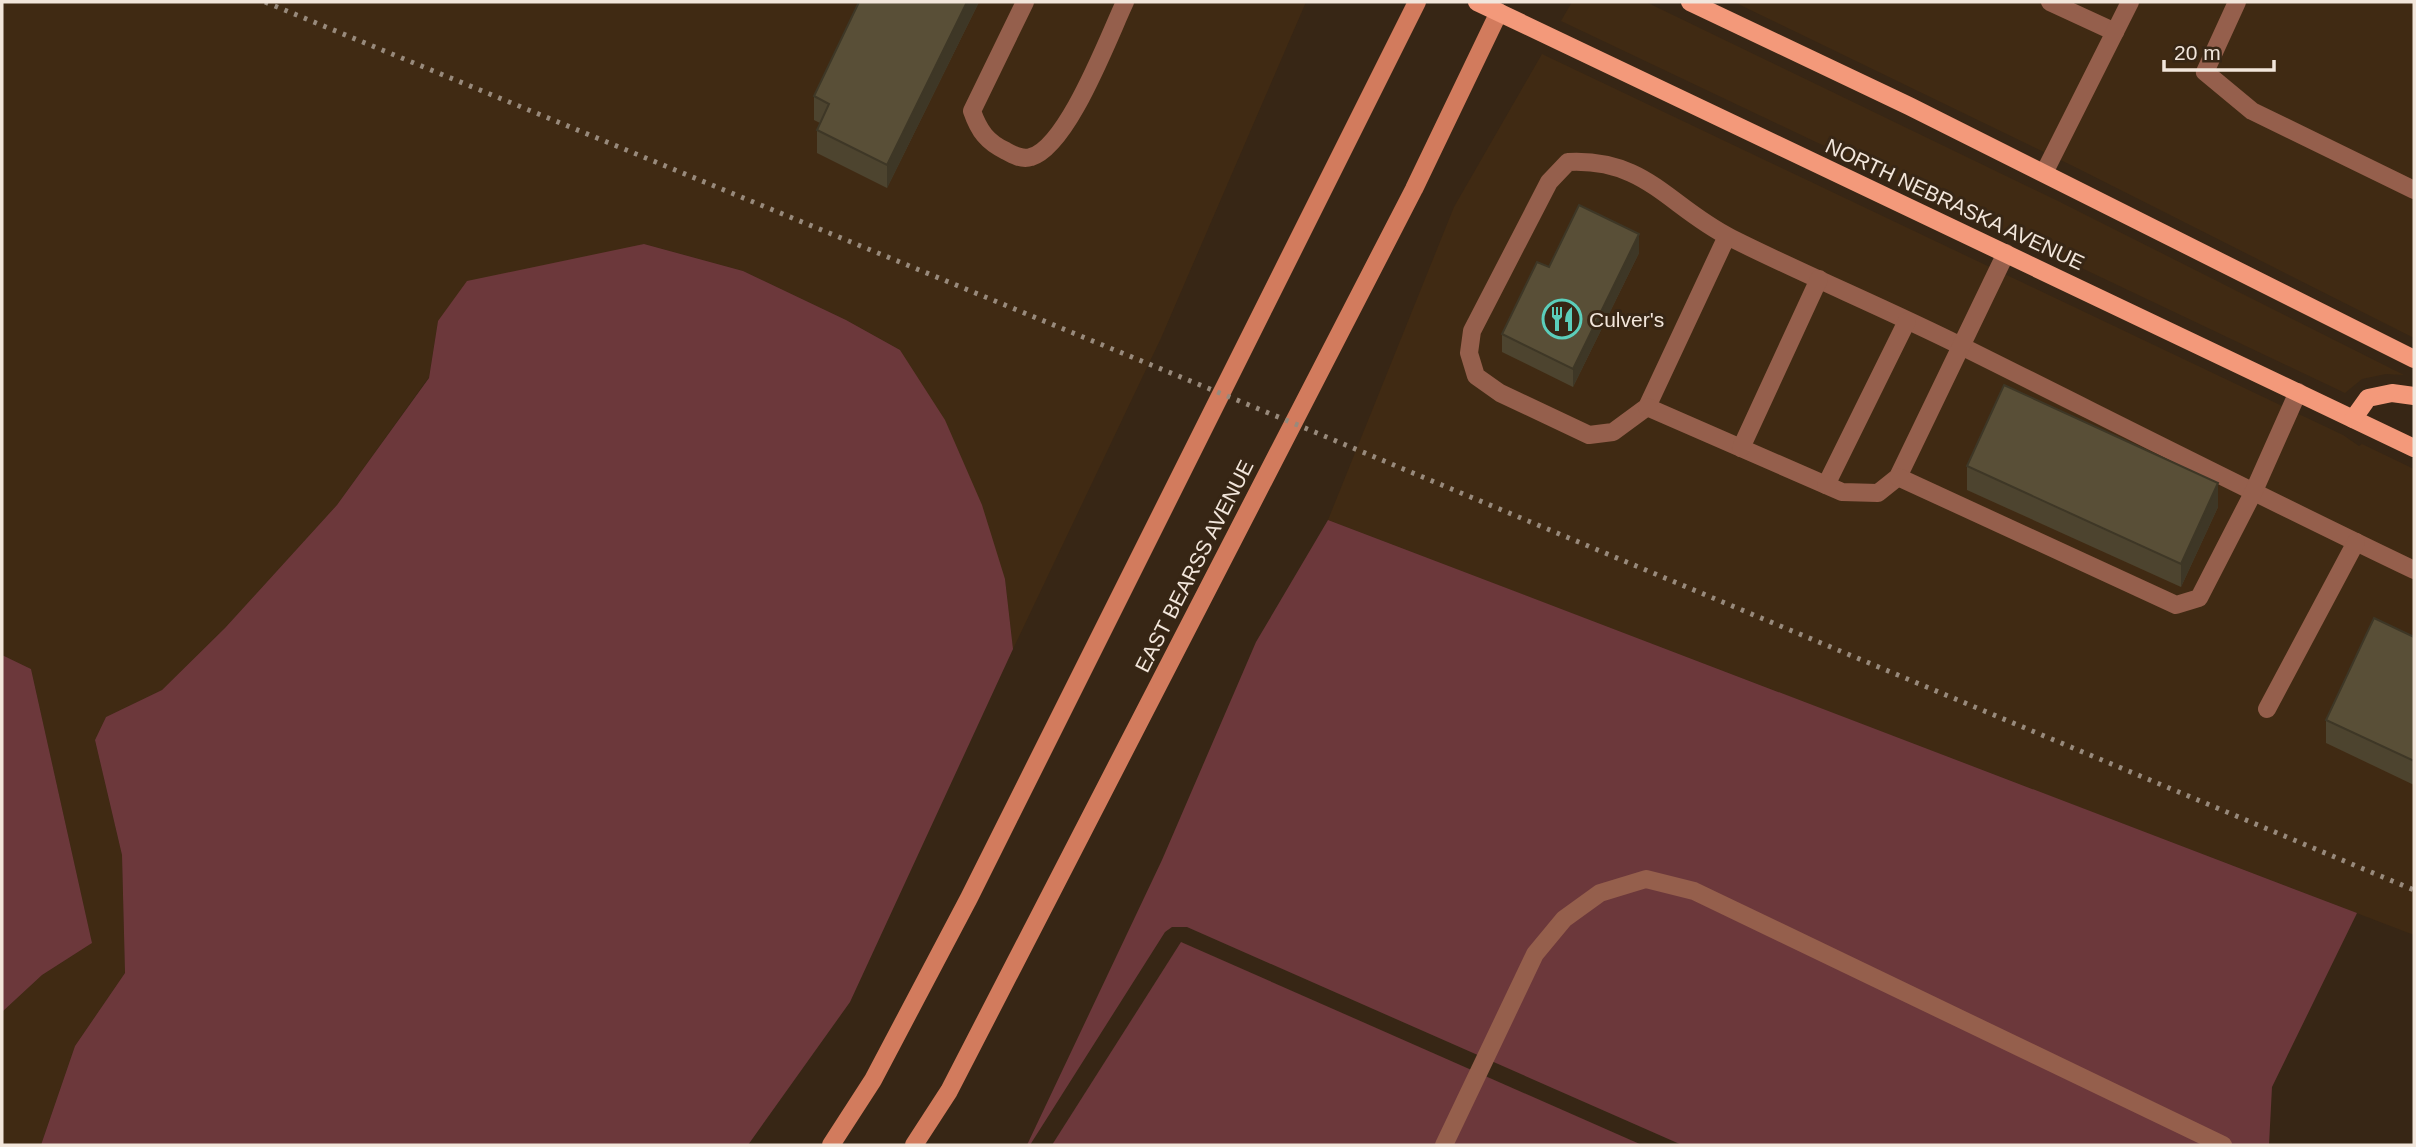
<svg xmlns="http://www.w3.org/2000/svg" width="2416" height="1147" font-family="Helvetica,sans-serif">
	<rect width="100%" height="100%" fill="#372615"/>
	<g fill="#402a13">
		<polygon points="2,2 1306,2 1161,338 1013,649 1005,579 900,350 846,320 743,271 644,244 438,321 429,377 337,505 225,628 162,690 106,717 95,740 122,855 125,973 75,1046 41,1145 2,1145 2,1012 42,975 92,943 31,669 2,655"/>
		<polygon points="1572,2 1646,2 2056,200 2404,375 2386,374 2362,379 2345,393 1561,21"/>
		<polygon points="1734,2 2414,2 2414,338 2073,166"/>
		<polygon points="1542,54 2343,435 2359,446 2362,444 2414,469 2414,935 1328,520 1454,207"/>
	</g>
	<g fill="#6c383b">
		<polygon points="644,244 743,271 846,320 900,350 945,420 982,505 1005,579 1013,649 850,1002 748,1145 41,1145 75,1046 125,973 122,855 95,740 106,717 162,690 225,628 337,505 429,378 438,321 467,281"/>
		<polygon points="1328,520 2357,913 2272,1087 2269,1145 1682,1145 1187,927 1172,927 1165,932 1030,1145 1027,1145 1162,860 1256,642"/>
		<polygon points="2,655 31,669 92,943 42,975 2,1012"/>
		<polygon points="1181,942 1642,1145 1052,1145"/>
	</g>
	<g fill="none" stroke-linecap="round" stroke-linejoin="round">
		<g stroke="#955f4c" stroke-width="18">
			<path d="M1025,2L972,111C979,131 987,142 1006,151C1013,155 1022,160 1031,157C1068,146 1108,38 1125,2"/>
			<polyline points="2050,2 2115,32"/>
			<polyline points="2237,2 2205,72 2252,111 2414,190"/>
			<polyline points="2044,173 2130,2"/>
			<path d="M1727,236L1647,407L1613,432L1589,435L1500,393L1476,376L1469,353L1472,331L1549,182L1568,162C1646,158 1669,207 1731,238C1807,276 1887,309 1965,348C2114,422 2263,498 2414,570"/>
			<polyline points="1647,407 1842,492 1878,493 1898,477 2006,253"/>
			<polyline points="1741,448 1819,279"/>
			<polyline points="1898,477 2176,605 2199,598 2253,493 2298,392"/>
			<polyline points="1826,485 1907,321"/>
			<polyline points="2267,709 2356,542"/>
			<polyline points="1444,1145 1535,954 1564,919 1600,893 1646,879 1694,891 2223,1145"/>
		</g>
		<g stroke="#d27b5d" stroke-width="18">
			<polyline points="831,1145 873,1080 969,898 1417,2"/>
			<polyline points="914,1145 949,1091 1414,189 1499,12"/>
		</g>
		<g stroke="#f3997a" stroke-width="18">
			<polyline points="1477,2 2414,448"/>
			<polyline points="1690,2 1909,106 2414,359"/>
			<polyline points="2353,419 2368,398 2392,393 2414,396"/>
		</g>
		<polyline stroke="#988a7c" stroke-width="5" stroke-dasharray="3.5 7" stroke-linecap="butt" points="265,2 1293,423 2414,890"/>
	</g>
	<g fill="#4d442f">
		<polygon points="859,2 979,2 887,188 817,153 817,130 820,123 814,120 814,96"/>
		<polygon points="1639,253 1573,387 1502,352 1502,334 1549,267"/>
		<polygon points="1967,466 2218,507 2181,587 1967,490"/>
		<polygon points="2414,637 2414,785 2326,743 2326,720"/>
	</g>
	<g fill="#3e3726">
		<polygon points="967,2 979,2 887,188 887,165"/>
		<polygon points="1639,234 1639,253 1573,387 1573,369"/>
		<polygon points="2218,483 2218,507 2181,587 2181,564"/>
	</g>
	<g fill="#594f37" stroke="#3e3726" stroke-width="2">
		<polygon points="859,2 967,2 887,165 817,130 829,104 814,96"/>
		<polygon points="1579,205 1639,234 1573,369 1502,334 1537,262 1549,267"/>
		<polygon points="2004,385 2218,483 2181,564 1967,466"/>
		<polygon points="2374,618 2414,637 2414,761 2326,720"/>
	</g>
	<defs>
		<symbol id="restaurant-ring" viewBox="-11 -11 22 22"><circle r="9.5" fill="#372615" stroke="#5bcebb" stroke-width="1.5"/><path d="M-5-6h1v4h1v-4h1v4h1v-4h1v5L-1.5 .5V6h-2V.5L-5-1ZM5-6V6H3V1.5H1.5Q1.5-4 5-6Z" fill="#5bcebb"/></symbol>
	</defs>
	<g fill-rule="evenodd">
		<use href="#restaurant-ring" x="1540" y="297" width="44" height="44"/>
	</g>
	<g text-anchor="middle" dominant-baseline="central" stroke-width="6" stroke-linejoin="round" paint-order="stroke">
		<g font-size="21" fill="#f2e6db" stroke="#372615">
			<text transform="translate(1955 204) rotate(25)">NORTH NEBRASKA AVENUE</text>
			<text transform="translate(1194 566) rotate(-63)">EAST BEARSS AVENUE</text>
		</g>
		<g font-size="21" fill="#f2e6db" stroke="#372615" text-anchor="start">
			<text x="1589" y="319">Culver's</text>
		</g>
	</g>
	<rect width="2416" height="1147" fill="none" stroke="#f2e6db" stroke-width="7"/>
	<path d="M2164 60v10h110v-10" fill="none" stroke="#f2e6db" stroke-width="3.5"/>
	<text x="2174" y="60" font-size="21" fill="#f2e6db" stroke="#372615" stroke-width="5" paint-order="stroke">20 m</text>
</svg>
